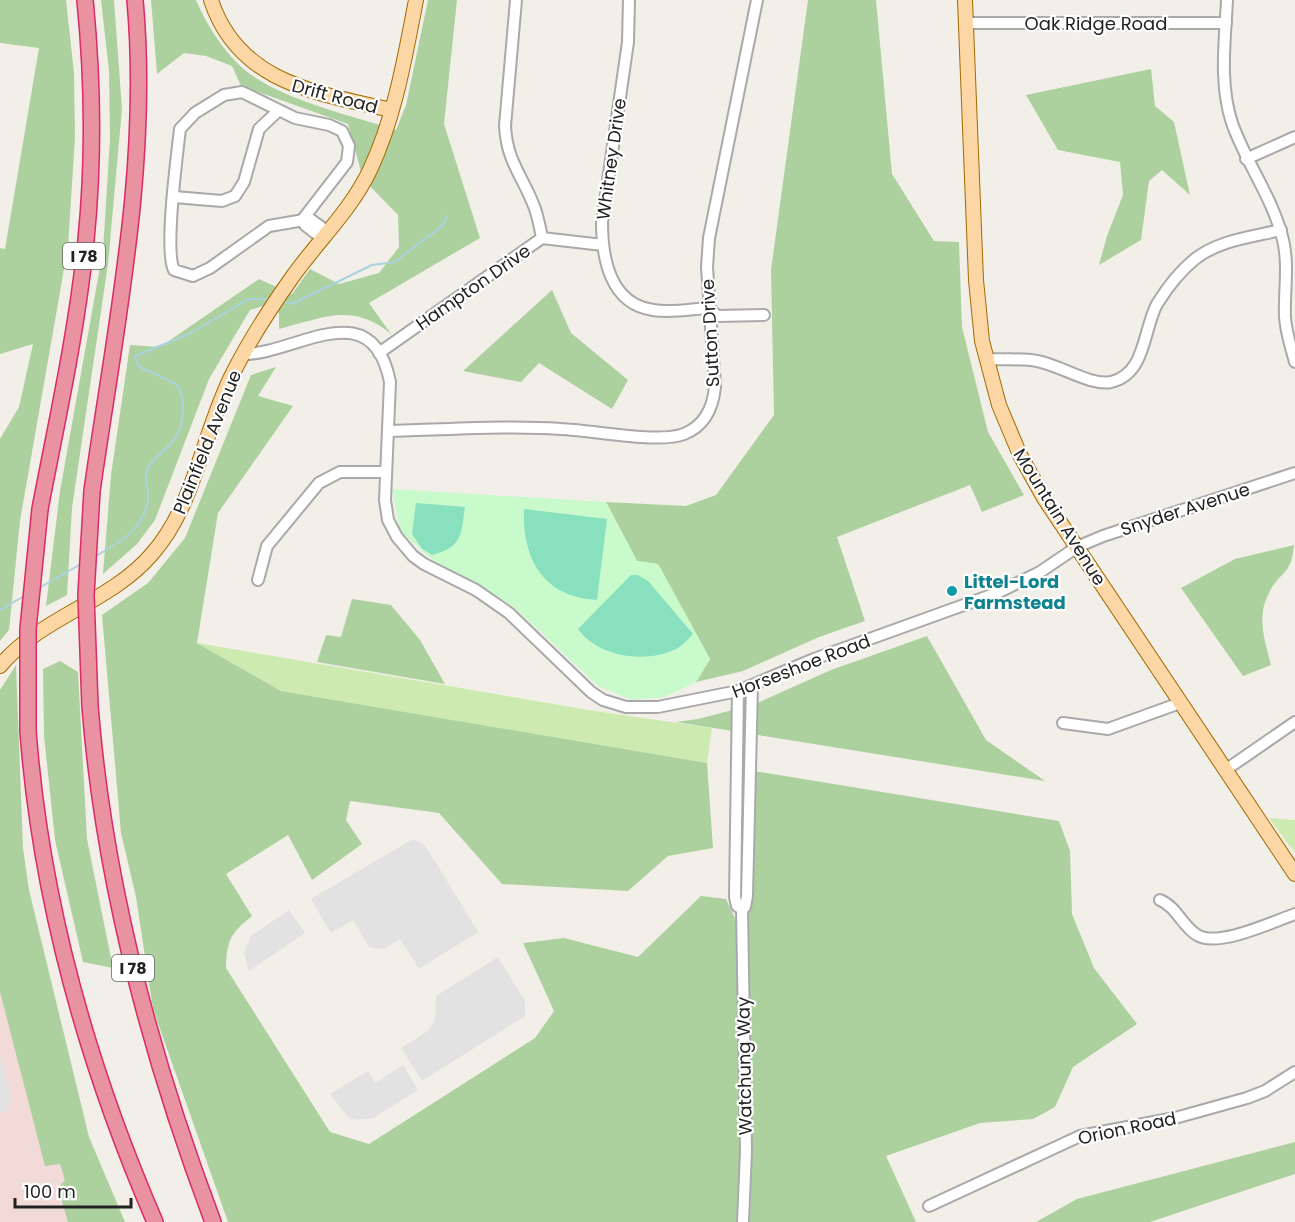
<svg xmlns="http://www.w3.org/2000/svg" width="1295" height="1222" font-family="Poppins,sans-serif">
	<rect width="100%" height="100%" fill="#f2efe9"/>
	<polygon fill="#f2dad9" points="0,871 78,1222 0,1222"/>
	<g fill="#cdebb0">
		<polygon points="197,643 589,710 712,728 707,763 281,691"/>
		<polygon points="1269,818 1295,820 1295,852 1294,852"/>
	</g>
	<g fill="#add19e">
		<polygon points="0,0 66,0 74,73 75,138 68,246 20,521 9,630 0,641 0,439 19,407 33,344 0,354 0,248 5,249 39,48 0,43"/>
		<polygon points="101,0 114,0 122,109 108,264 72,508 67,595 46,606 60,491 103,250 110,139 109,71"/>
		<path d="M151,0H196C207,26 227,57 250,74C289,102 350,115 396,130L406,105L428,0H457L444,124L480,238L369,303L391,334C352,302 324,318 279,329V313L266,305L250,310L209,379L155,520L137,544L103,574L111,475L130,345L160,347L259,279L292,294L310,269L339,284L379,273L399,247L398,215L363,179L348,124L241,86L232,66L206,56L184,53L157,74Z"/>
		<polygon points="808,0 876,0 892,174 934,241 959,242 962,327 988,432 1024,495 982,512 970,485 837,537 865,621 819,637 743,671 696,682 710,659 658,564 637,561 606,502 686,506 716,495 774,415 771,270"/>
		<polygon points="1151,69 1155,106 1174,122 1190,195 1162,170 1149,181 1141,240 1099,265 1107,236 1123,195 1120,162 1058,150 1026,95"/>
		<polygon points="552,290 571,333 628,380 612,409 539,363 521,382 463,371"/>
		<path d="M276,367L258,396L293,406L218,513L197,643L281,691L707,763L713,848L668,856L628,891L502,884L439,813L350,801L346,820L362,844L312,880L288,835L226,874L252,916C230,934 227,940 226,968L330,1132L369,1144L535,1038L554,1011L523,943L564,938L638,957L701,896L726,899L748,946L754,771L1059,821L1070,851L1072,914L1094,968L1137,1024L1073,1067L1055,1107L1033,1119L980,1123L886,1156L916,1222H228L153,1009L136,897L121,833L102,615L148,583L185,538L251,375Z"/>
		<path d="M1294,545C1291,577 1281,569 1269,593C1256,617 1265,641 1271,665L1243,676L1181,588L1235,559Z"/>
		<polygon points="352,599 391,605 420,640 445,684 317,662 326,635 341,637"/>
		<polygon points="927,636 986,740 1045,781 676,722 698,719 755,704 831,670"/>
		<polygon points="60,661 78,672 87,839 113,968 83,962 55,840 44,736 43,669"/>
		<polygon points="16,665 23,848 29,890 89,1137 125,1222 68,1222 58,1188 65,1180 60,1164 45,1166 0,992 0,690"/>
		<polygon points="1295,1142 1295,1174 1150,1222 1036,1222 1077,1199"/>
	</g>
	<polygon fill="#c8facc" points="392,489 606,502 637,561 658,564 710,659 696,682 665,697 631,700 598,686 513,606 434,561 400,531"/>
	<g fill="#88e0be">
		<path d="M416,503L465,507C461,534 463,547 432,555L422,549L412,534Z"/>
		<path d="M524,509L607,519L597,600C543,597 522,559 524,509Z"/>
		<path d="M631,575H638L648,581L693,634C688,639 682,646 676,649C645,664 598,657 578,629Z"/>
	</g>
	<g fill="#e2e2e2">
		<polygon points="413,839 425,845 478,932 419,969 400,939 384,949 369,947 353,920 331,933 311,899"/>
		<polygon points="289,910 305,933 249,971 244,953 251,936"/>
		<polygon points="498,957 525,1001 525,1016 422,1081 401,1048 428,1031 435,1019 436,996"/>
		<polygon points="0,1055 13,1103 8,1105 9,1111 0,1113"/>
		<polygon points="403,1065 418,1090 373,1118 356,1120 348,1117 330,1094 368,1071 375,1083"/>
	</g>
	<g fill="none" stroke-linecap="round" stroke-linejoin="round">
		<g stroke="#aad3df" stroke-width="2">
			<polyline points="283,301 292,304 372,265 395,262 443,225 447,216"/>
			<path d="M94,557C119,543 145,529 148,498C149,489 144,480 147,471C152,456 171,448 177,435C185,421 185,400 178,385L138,366L135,356L189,334L249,299H272"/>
			<polyline points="39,588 81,564"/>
			<polyline points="0,610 26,595"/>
		</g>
		<defs>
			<g id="minor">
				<path d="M629,0L628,42L602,222C602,258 610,304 653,310C671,313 691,309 709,308L717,316L764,315"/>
				<path d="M1227,0C1225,40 1219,84 1232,123C1246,163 1273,198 1283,240C1289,266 1284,290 1285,317C1286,333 1291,347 1295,362"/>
				<polyline points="966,23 1226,23"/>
				<polyline points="1246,159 1295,137"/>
				<polyline points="174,197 222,201 235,196 244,182 259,129 278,111"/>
				<path d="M303,219L347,162L349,146L342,131L329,125L295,118L242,92L224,95L195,113L180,129C177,156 164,250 174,270L193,276L210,268L269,226L310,219L328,232"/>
				<polyline points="303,219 305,225 323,239"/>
				<polyline points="542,238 603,245"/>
				<path d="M379,353L542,238C540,228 538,216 534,206C522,175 507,162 505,126L516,0"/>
				<path d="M243,354C295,355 372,290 390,382L385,500L388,520L397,537L413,556L424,564L476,590L509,613L591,692L603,700L626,707H658L738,691L814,659L997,593L1040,572L1077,547L1103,536L1295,473"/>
				<path d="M987,359C1003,360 1021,358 1037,361C1060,365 1090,386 1111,382C1146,374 1143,330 1157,304C1167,288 1180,271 1195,259C1219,240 1252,237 1281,230"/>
				<path d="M388,431C445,430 504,425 561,429C591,430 658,444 684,434C704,426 713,408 715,387L707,267L709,238L757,0"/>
				<polyline points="258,580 267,546 319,483 340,472 386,472"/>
				<polyline points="738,691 735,897 737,906 742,909 745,907 747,896 752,686"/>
				<polyline points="1063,723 1108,729 1180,703"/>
				<polyline points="1227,769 1295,722"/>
				<path d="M1160,900C1177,907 1182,926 1197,935C1218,948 1272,922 1295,914"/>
				<polyline points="742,909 746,1151 743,1222"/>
				<polyline points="929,1206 1080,1136 1175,1118 1247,1098 1265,1091 1295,1072"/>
			</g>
			<g id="major">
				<path d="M211,0C238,83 317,93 391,110"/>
				<polyline points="965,0 976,280 982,341 999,405 1020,455 1044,498 1295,874"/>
				<path d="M0,666C42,616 110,603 152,554C196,504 203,431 233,373C250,339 271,307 293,276C318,241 351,210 370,170C395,117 405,57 416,0"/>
			</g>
			<g id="highway">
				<path d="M92,491C115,328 150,166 135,0"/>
				<path d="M40,509C57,420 77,331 86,240C94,160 93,81 85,0"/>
				<path d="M90,706C104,884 150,1055 213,1222"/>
				<path d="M28,731C41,902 87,1065 155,1222"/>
			</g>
		</defs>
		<use href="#minor" stroke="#a9a9a9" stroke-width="14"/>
		<use href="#major" stroke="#a06b00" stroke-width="16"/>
		<use href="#highway" stroke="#dc2a67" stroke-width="18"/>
		<use href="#minor" stroke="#fff" stroke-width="10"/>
		<use href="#major" stroke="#fcd6a4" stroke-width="14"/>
		<use href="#highway" stroke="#e892a2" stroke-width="15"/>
		<defs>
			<g id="highway-bridge">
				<polyline points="90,706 86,595 92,491"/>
				<polyline points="28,731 28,629 40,509"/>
			</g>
		</defs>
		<use href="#highway-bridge" stroke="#dc2a67" stroke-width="18" stroke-linecap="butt"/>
		<use href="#highway-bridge" stroke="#e892a2" stroke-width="15"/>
	</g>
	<circle fill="#0f9aa8" stroke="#fff" stroke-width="2" cx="952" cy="591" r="6"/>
	<g text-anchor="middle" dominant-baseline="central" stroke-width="4.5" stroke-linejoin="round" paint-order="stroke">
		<g fill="#fff" stroke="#646464" stroke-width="1.5">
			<rect x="63" y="243" width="42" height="26" rx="4.5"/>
			<rect x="112" y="955" width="42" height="26" rx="4.5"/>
		</g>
		<g font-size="16" font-weight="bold" fill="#222">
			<text x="84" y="256">I 78</text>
			<text x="133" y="968">I 78</text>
		</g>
		<g font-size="18" fill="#222" stroke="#fff">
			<text x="1096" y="23">Oak Ridge Road</text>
			<text transform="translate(335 96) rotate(15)">Drift Road</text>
			<text transform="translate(611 159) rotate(-82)">Whitney Drive</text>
			<text transform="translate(473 287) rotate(-35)">Hampton Drive</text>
			<text transform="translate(710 333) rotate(-93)">Sutton Drive</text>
			<text transform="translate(207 442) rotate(-68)">Plainfield Avenue</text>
			<text transform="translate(1185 509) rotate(-18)">Snyder Avenue</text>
			<text transform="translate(1060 517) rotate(58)">Mountain Avenue</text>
			<text transform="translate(801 666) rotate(-21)">Horseshoe Road</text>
			<text transform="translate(744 1066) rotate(-91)">Watchung Way</text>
			<text transform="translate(1127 1128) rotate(-12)">Orion Road</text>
		</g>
		<g font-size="18" font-weight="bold" fill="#0d838f" stroke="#fff" text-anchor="start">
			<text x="964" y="581">Littel-Lord<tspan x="964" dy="21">Farmstead</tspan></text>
		</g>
	</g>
	<path d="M15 1198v9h116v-9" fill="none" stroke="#222222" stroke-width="3"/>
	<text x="24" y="1198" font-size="18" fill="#222222" stroke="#ffffff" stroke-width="4.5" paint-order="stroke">100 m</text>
</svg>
